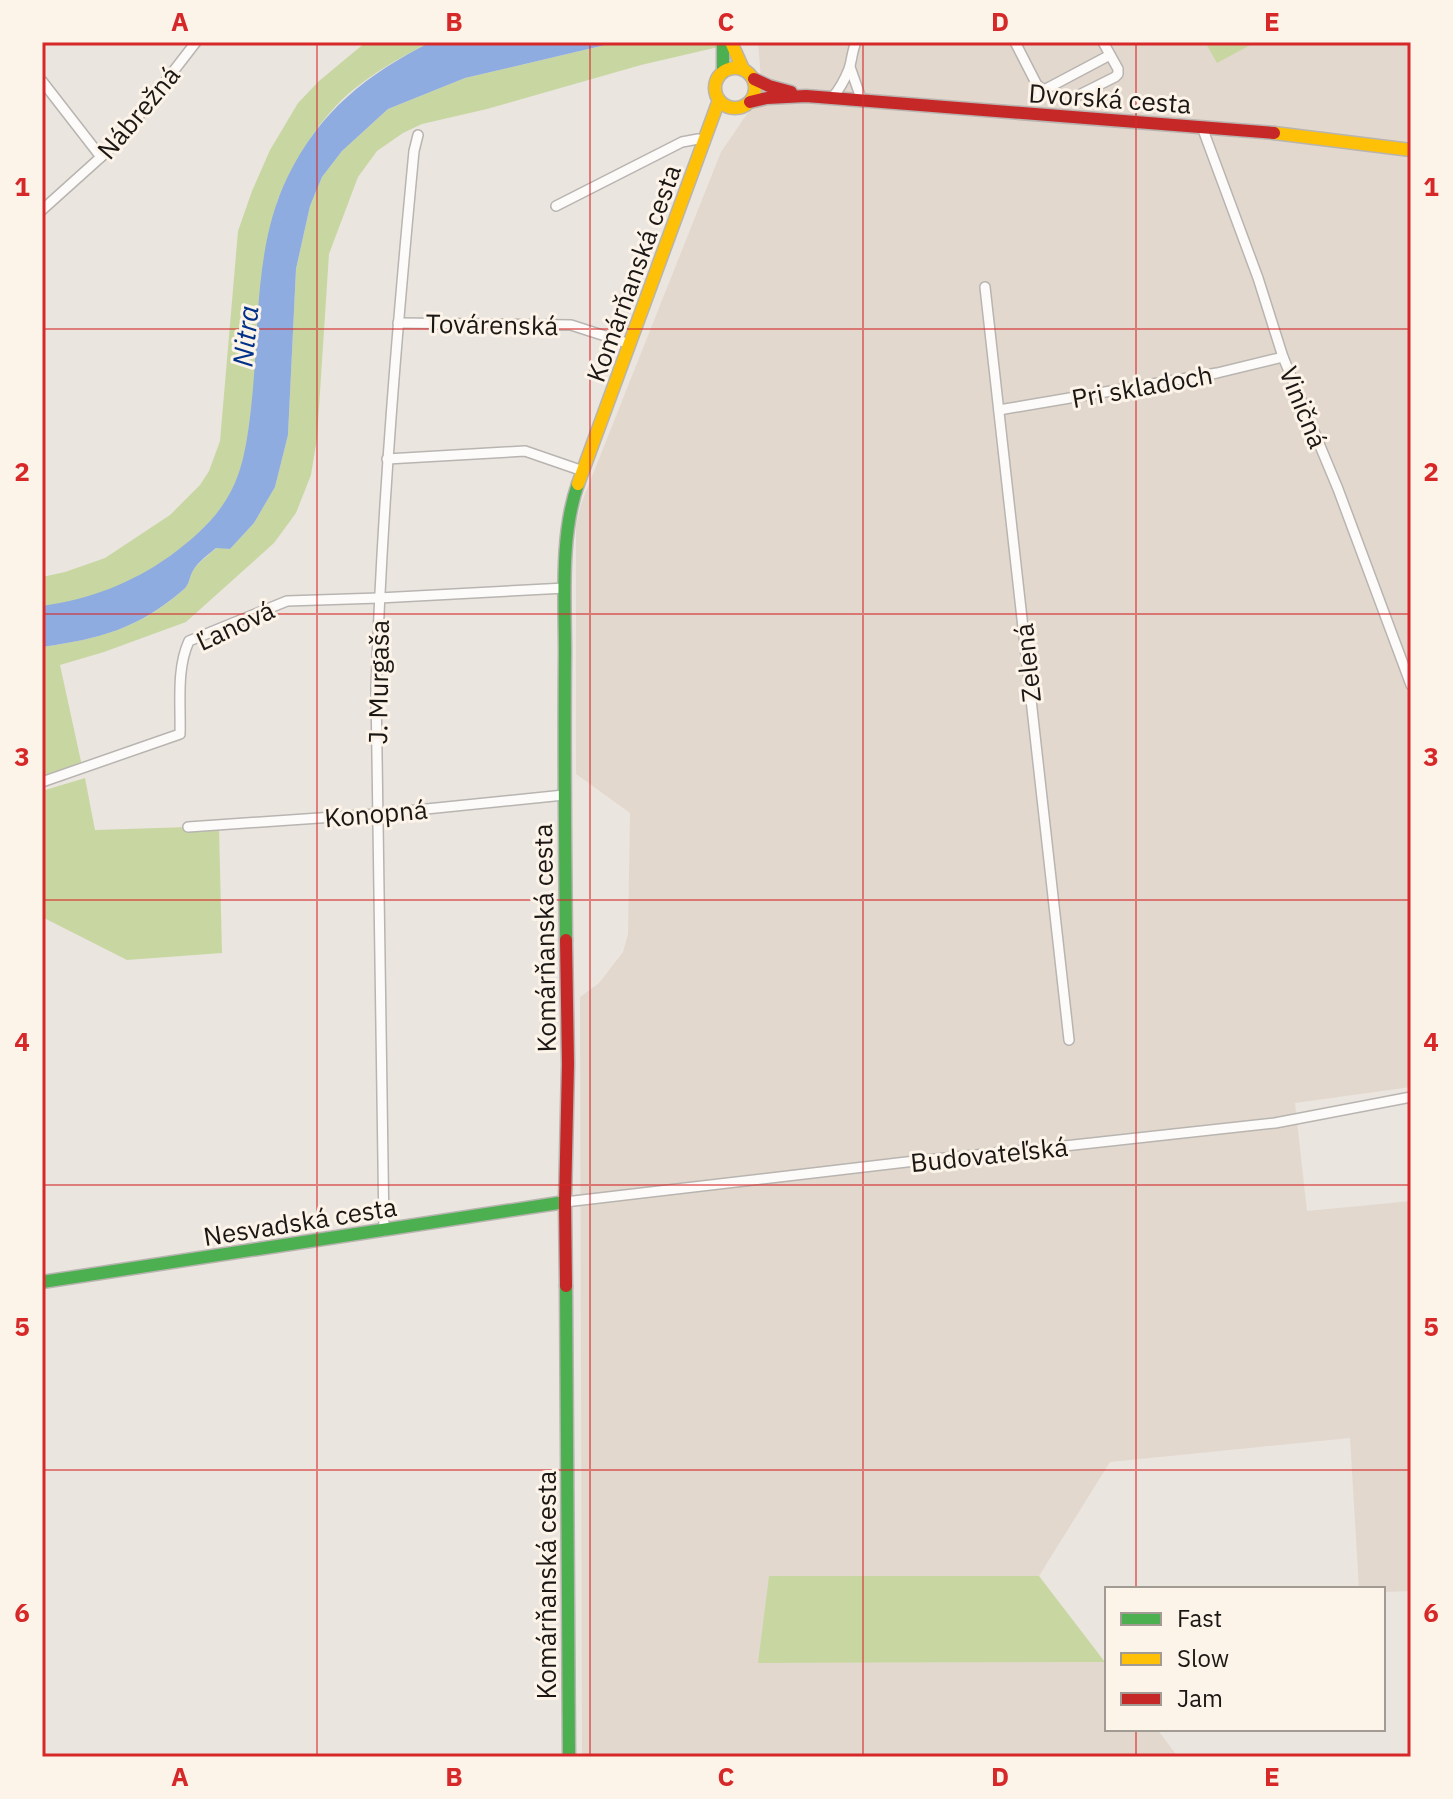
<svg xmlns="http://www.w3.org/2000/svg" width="1453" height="1799" font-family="'IBM Plex Sans',sans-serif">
	<rect width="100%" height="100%" fill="#ebe5e0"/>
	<polygon fill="#e3d8ce" points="758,42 1411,42 1411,1087 1295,1103 1307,1211 1411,1201 1411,1591 1383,1592 1383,1589 1359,1589 1350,1438 1110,1462 1039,1576 770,1576 759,1663 1105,1662 1107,1665 1107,1729 1157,1729 1178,1757 582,1757 580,997 599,983 623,952 628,934 630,813 576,774 576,526 581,504 721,152 762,92"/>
	<g fill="#c8d7a2">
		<path d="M366,42H431C407,54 383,67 362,83C323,111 295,158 277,202L246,450C241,469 234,491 222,507C186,553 129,588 73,602C63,604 52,605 42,606V577L65,572L105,558L170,515L200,485L209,471L220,441L238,231L252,191L270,150L298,103L319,81Z"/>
		<path d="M618,42H740L641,65L487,109L422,124L403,133L377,151L358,177L329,254L317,438L311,475L296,513L274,543L186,622L104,652L60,665L82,766L42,779V647C98,639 139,629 183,590C190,585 189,576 194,569C200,561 210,554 217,547L230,549L254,523L275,487L288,435L296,269L310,206L322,177L342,151L388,109L465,78Z"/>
		<polygon points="1205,42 1256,42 1217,63"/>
		<polygon points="85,778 95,830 219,826 222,953 127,960 44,918 42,909 42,791"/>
		<polygon points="769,1576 1039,1576 1105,1662 758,1663"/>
	</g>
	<path fill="#8face0" d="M431,42H618L465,78L388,109L342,151L322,177L310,206L296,269L288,435L275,487L254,523L230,549L216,548C209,554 199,561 194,569C189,576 190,585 183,590C138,629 99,639 42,647V606C90,599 130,584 170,556C189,542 209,525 222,506C243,477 247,442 251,408C260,331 253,247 288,176C320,111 367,74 431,42Z"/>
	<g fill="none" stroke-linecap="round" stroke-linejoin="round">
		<defs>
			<g id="street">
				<polyline points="1015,42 1037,85 1041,97"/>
				<polyline points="850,67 862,101"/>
				<polyline points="42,81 101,157"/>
				<polyline points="1037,85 1044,90 1110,55"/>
				<polyline points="1075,97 1115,77 1118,74 1118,69 1103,42"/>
				<path d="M832,98C839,90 845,79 849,69C852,60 852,51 856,42"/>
				<polyline points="1202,127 1258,278 1283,357 1338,489 1411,685"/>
				<polyline points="556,206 682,142 698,139 705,142"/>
				<polyline points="42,210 121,139 196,42"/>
				<polyline points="985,287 1069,1040"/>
				<polyline points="398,323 571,325 630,344"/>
				<polyline points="999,410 1217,373 1283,357"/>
				<polyline points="387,459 525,451 583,471"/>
				<path d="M42,782L180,734C181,705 176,669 189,641L287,601L379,598L565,588"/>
				<polyline points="188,827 377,814 564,795"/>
				<polyline points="565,1202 915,1161 1037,1149 1275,1123 1411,1097"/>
				<path d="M384,1231L376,688C382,509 397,330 414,151L418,135"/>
			</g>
			<g id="fast">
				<polyline points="723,42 723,72"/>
				<path d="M566,940C565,844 564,749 565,653C565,601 560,534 578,484"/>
				<polyline points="42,1282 565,1202"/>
				<polyline points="566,1286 569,1757"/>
			</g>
			<g id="slow">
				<polyline points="731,42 743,69"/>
				<circle cx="735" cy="88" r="20"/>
				<polyline points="1274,133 1411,150"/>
				<polyline points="578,484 719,100"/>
			</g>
			<g id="jam">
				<polyline points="754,79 769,86 791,92"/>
				<polyline points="750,102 767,98 806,96 1274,133"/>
				<polyline points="566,1286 565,1202 568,1064 566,940"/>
			</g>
		</defs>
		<use href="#street" stroke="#b8b4b0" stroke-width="12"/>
		<use href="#fast" stroke="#b8b4b0" stroke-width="15"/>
		<use href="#slow" stroke="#b8b4b0" stroke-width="15"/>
		<use href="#jam" stroke="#b8b4b0" stroke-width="15"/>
		<use href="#street" stroke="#fcfbfa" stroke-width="9"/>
		<use href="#fast" stroke="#4caf50" stroke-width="12"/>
		<use href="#slow" stroke="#ffc107" stroke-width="12"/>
		<use href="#jam" stroke="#c62828" stroke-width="12"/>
	</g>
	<path fill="none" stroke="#d62828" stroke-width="2" stroke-opacity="0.55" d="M317,42V1757M590,42V1757M863,42V1757M1136,42V1589M42,329H1411M42,614H1411M42,900H1411M42,1185H1411M42,1470H1411M1136,1729V1757"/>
	<g text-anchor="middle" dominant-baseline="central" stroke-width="6" stroke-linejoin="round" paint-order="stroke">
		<g font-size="26" fill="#1b1714" stroke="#fcf3e9">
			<text transform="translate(1110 98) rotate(4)">Dvorská cesta</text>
			<text transform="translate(138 112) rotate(-50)">Nábrežná</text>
			<text transform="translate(633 273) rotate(-70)">Komárňanská cesta</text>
			<text transform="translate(492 324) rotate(1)">Továrenská</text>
			<text transform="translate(1142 386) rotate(-10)">Pri skladoch</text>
			<text transform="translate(1304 407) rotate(68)">Viničná</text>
			<text transform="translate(235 625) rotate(-25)">Ľanová</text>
			<text transform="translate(1027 663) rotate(-96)">Zelená</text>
			<text transform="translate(378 682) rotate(-89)">J. Murgaša</text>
			<text transform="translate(376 813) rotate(-5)">Konopná</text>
			<text transform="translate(544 938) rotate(-91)">Komárňanská cesta</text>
			<text transform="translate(989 1154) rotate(-6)">Budovateľská</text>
			<text transform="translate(300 1221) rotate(-9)">Nesvadská cesta</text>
			<text transform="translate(546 1585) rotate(-90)">Komárňanská cesta</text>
		</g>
		<g font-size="28" font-style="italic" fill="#003188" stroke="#fcf3e9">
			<text transform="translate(245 336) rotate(-84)">Nitra</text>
		</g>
	</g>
	<rect width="1453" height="1799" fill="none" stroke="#fcf3e9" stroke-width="88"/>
	<rect x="1105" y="1587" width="280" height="144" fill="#fcf3e9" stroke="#a29b94" stroke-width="2"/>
	<rect x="1121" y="1613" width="40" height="12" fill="#4caf50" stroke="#a29b94" stroke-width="2"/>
	<text x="1177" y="1627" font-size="24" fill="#1b1714">Fast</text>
	<rect x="1121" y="1653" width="40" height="12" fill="#ffc107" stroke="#a29b94" stroke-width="2"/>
	<text x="1177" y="1667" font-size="24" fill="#1b1714">Slow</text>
	<rect x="1121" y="1693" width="40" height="12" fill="#c62828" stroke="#a29b94" stroke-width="2"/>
	<text x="1177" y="1707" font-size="24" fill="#1b1714">Jam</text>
	<rect x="44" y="44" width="1365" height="1711" fill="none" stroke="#d62828" stroke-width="3"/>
	<g font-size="26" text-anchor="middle" font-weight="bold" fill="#d62828">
		<text x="180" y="31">A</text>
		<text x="454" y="31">B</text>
		<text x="726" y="31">C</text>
		<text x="1000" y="31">D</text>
		<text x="1272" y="31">E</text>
		<text x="22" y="196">1</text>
		<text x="1431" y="196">1</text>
		<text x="22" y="481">2</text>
		<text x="1431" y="481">2</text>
		<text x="22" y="766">3</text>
		<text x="1431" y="766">3</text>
		<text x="22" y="1051">4</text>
		<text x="1431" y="1051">4</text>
		<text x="22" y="1336">5</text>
		<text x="1431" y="1336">5</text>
		<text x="22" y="1622">6</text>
		<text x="1431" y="1622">6</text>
		<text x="180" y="1786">A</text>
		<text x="454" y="1786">B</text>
		<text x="726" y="1786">C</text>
		<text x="1000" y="1786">D</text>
		<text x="1272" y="1786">E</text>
	</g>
</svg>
